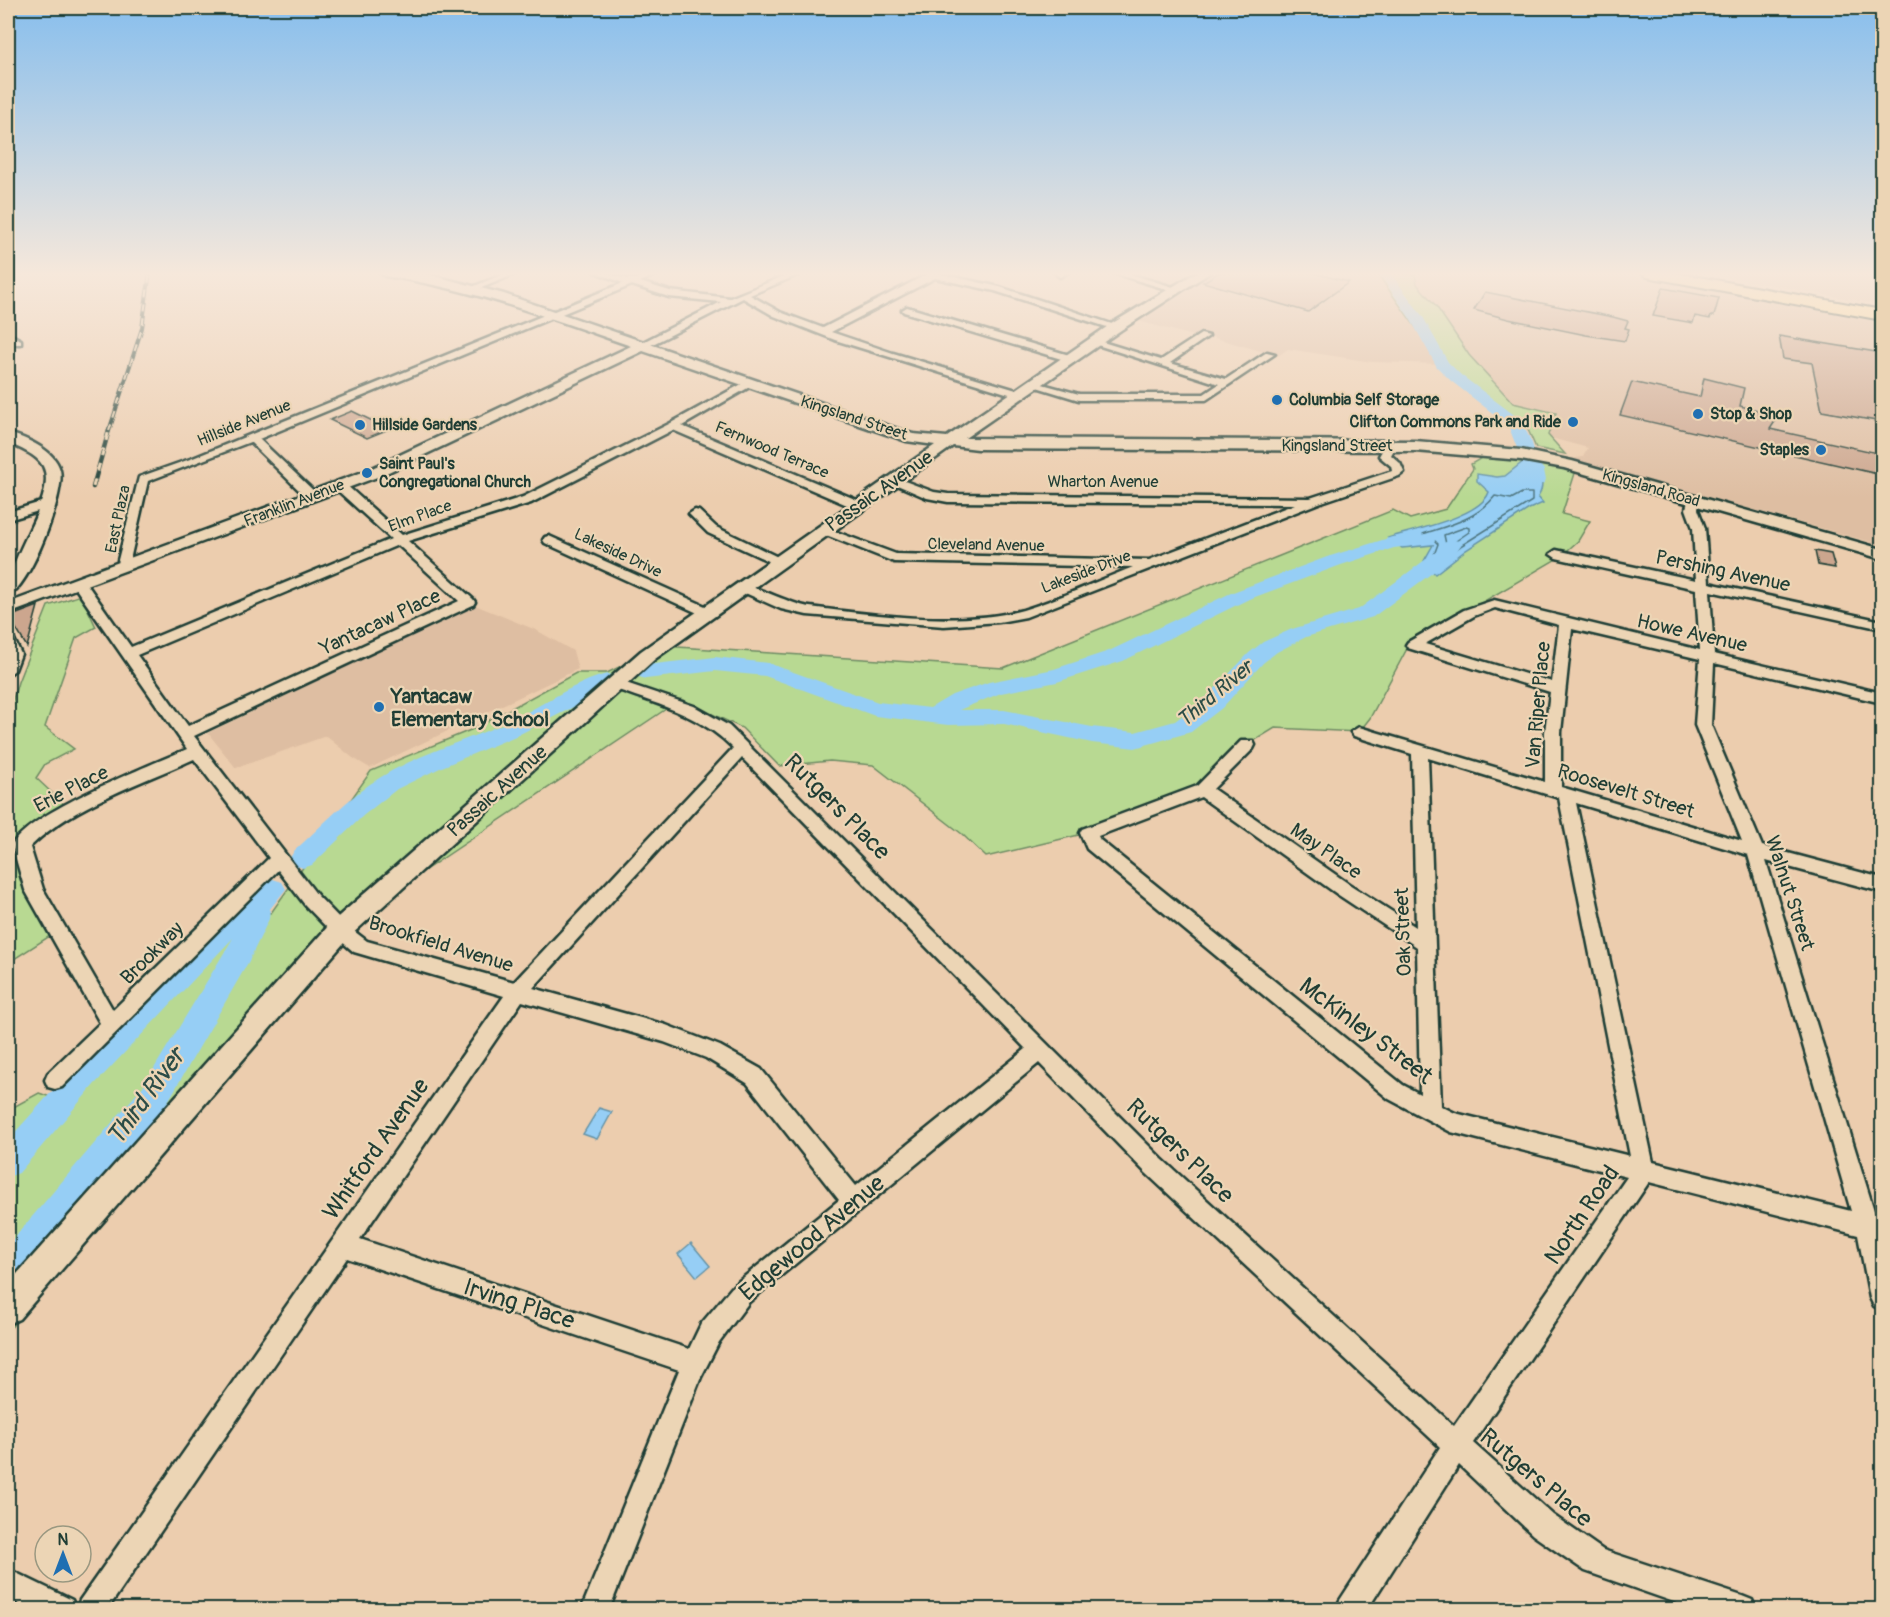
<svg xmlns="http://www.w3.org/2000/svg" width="1890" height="1617" font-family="Pangolin,sans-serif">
	<rect width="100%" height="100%" fill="#eccdae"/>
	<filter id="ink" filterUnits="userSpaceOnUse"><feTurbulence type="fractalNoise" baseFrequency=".0167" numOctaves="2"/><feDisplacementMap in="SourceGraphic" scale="12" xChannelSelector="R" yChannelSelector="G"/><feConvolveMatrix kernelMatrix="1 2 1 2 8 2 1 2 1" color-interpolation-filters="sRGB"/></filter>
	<g filter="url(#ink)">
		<g fill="#debea2">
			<polygon points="1149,272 1190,272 1171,284 1142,276"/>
			<polygon points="1212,272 1376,272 1442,364 1372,362 1288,349 1278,356 1198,333 1193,336 1135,320"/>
			<polygon points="1399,272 1612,272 1882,322 1882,545 1570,459 1583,457 1588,448 1551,438 1548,435 1556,412 1513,403 1469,355 1436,306 1417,284"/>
			<polygon points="1699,272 1882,272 1882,305"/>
			<polygon points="475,605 536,630 573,651 578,669 370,768 353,758 326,736 236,768 208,733"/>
		</g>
		<g fill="#b8d992" stroke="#6c8b63" stroke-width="1.5">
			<polygon points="1376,272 1399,272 1415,275 1417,284 1436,306 1469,355 1513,403 1556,413 1548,435 1565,454 1536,448 1526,425 1442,364"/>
			<polygon points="1486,451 1577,467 1562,514 1590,521 1578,541 1560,557 1409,645 1370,718 1359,732 1275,728 1247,745 1203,789 1087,833 986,857 962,834 873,765 830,761 779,766 742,728 681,699 370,907 8,1331 8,1165 227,929 249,910 271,913 371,771 473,729 576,673 607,673 662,646 1003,668 1393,510 1410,519 1446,509 1473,469 1471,464 1480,459"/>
			<polygon points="81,595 96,627 76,638 45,727 74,749 45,764 36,778 68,808 20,833 15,851 50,936 8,963 8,717 18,682 48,606"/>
			<polygon points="39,1093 62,1101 8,1162 8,1110"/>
		</g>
		<g fill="#96cef5" stroke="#6694a8" stroke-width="1.5">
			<path d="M1524,461C1527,461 1531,460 1534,462C1544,469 1544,488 1538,497L1543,503L1529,509L1466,550L1435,574L1424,561L1433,545L1402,548L1388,538C1412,530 1481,517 1489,492L1477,481V474L1497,477L1505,476Z"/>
			<polygon points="599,1108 612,1112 597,1139 583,1134"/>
			<polygon points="691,1243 710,1266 697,1277 678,1254"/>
		</g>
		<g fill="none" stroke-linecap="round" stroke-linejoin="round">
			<g stroke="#4f7781" stroke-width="1.5">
				<path d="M1522,493H1532V501L1462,545L1438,564L1434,563L1432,560L1438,544L1433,539H1423V534C1450,525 1477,519 1495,496L1511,499Z"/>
				<polygon points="1466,527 1469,528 1469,532 1450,545 1446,544 1444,535"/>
			</g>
			<g fill="#96cef5" fill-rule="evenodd">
				<polygon points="1378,272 1390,272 1423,317 1448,362 1461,375 1521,420 1532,443 1538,462 1544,470 1546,480 1543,484 1531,484 1508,425 1451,381 1437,367 1409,317"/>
				<path d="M1427,534L1433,535L1436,539L1433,543L1394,548L1341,565L1247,600L1123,661L1057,682L1001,693L959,710H1004L1092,727L1135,732L1175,721L1206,698L1249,653L1263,642L1292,629L1359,609L1437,551C1444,543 1447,538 1459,541L1461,545L1451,559L1373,617L1306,637L1277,652L1263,663L1222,708L1191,732L1135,748L1092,743L1004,724L948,725L875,716L765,676L715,671L646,679L639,677L635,672L639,667L646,665L715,657L768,663L878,702L930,708L952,695L989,682L1054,669L1109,651L1233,592L1327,557L1392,537Z"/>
				<path d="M607,674L615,676L618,681L615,686L518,735L442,767L397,789L364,815L312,865L303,868L294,865L290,858L294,851C322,826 349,796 381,777C422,752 469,740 512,720C543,705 573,683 607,674Z"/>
				<polygon points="273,879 282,882 286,889 270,909 269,919 249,961 166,1105 20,1282 8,1287 8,1245 144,1085 233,938 94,1085 19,1173 8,1177 8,1140 74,1067 217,920 237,903 248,899 264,882"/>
			</g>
		</g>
		<g fill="#cca68e" stroke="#1f3d34" stroke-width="1.5">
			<polygon points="1220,272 1310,272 1349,282 1308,312 1203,282"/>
			<polygon points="1663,288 1719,298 1714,316 1711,316 1710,319 1695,316 1693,323 1653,316"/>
			<polygon points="1485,292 1613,317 1628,321 1625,328 1629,329 1625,341 1586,335 1508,319 1474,310"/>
			<polygon points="1779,336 1882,353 1882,422 1822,411 1812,363 1783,359"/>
			<polygon points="1704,378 1744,388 1740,406 1776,414 1774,419 1776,420 1770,429 1882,454 1882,475 1620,415 1632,382 1700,397"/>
			<polygon points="352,411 389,429 367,438 330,420"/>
			<polygon points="1815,551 1831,554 1835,568 1818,565"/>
			<polygon points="38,606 27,647 9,617"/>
		</g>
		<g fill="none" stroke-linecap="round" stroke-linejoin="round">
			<defs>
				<g id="street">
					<polygon points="8,272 18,272 8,277"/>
					<polygon points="509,272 520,272 474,291 467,289"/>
					<path d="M595,272C608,271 623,280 633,279C643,277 650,272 661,272L640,282L670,291L730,298L794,272H805L750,295L780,312L823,328L926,275L918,272H940L941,274L1000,287L1121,327L1113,329L995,291L935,278L831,332L893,353L1023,392L1024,394L1019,397L835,340L774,316L743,298L645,348H639V344L721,302L669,297L632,285L259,439L316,493V499H308L250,442L148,481L130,560L132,566L126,570L120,566L118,560L139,477L193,458L623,283Z"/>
					<polygon points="1058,272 1069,272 1060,277 1056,274"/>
					<polygon points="1110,272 1123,272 1180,289 1176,292"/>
					<polygon points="907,307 1076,357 1077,359 1068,361 904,312 902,310"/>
					<polygon points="8,333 21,340 21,344 15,344 8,340"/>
					<polygon points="1201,334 1209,336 1170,363 1226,379 1267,352 1275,354 1206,400 1079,400 1030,385 1035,382 1079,394 1204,394 1219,384 1091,343 1096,340 1161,360"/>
					<path d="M749,380L754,383L753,385L682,426L862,502V508H854L673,430L531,503L408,541L473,599L475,602L473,605L194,736L317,895L346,925L367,941L514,982L733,748C700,714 653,703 610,687L608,684L610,681H620L694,706L729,726L1162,1159L1454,1426L1627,1177L1451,1132L1389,1099L1087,849L1080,833L1082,829L1197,786L1241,741H1253L1255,745L1253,749L1213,789L1349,884L1416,927L1412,754L1354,736L1351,732L1359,727L1545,782V732L1550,692L1408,648L1406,645L1408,642L1464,610L1494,600L1700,650L1696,589L1556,558L1550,554L1556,550L1696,580L1693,528L1686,509L1688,500L1694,496L1700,500L1698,509L1705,528L1709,583L1882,621V629L1710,591L1714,654L1882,693V703L1714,663L1711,725L1762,846L1882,878V892L1766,861L1876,1217L1882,1219V1310L1874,1306L1870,1298L1858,1235L1649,1182L1473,1443L1553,1515L1603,1550L1742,1596L1752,1600L1756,1610H1697L1585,1571L1533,1535L1459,1465L1367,1610H1336L1340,1600L1440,1447L1146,1173L1039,1063L749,1302L719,1342L701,1377L609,1610H581L679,1370L347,1258L107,1610H76L80,1600L504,996L354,952L334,935L305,905L278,870L62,1087L55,1089L48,1087L45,1080L48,1073L100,1023L25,890L12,845C31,811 149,766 187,749L72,583L74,580H84L131,647L391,539L336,489V483H344L402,535L523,497L669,424ZM398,545L459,601L188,726L137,655ZM1495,608L1559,625L1552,682L1425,644L1474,616ZM1572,629L1700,659L1695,725L1742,841L1561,787V732ZM742,758L1026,1049L856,1186L761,1069L720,1046L666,1025L533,988ZM1428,758L1559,798L1630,1156L1455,1113L1441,1106ZM194,759L269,858L113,1010L43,889L30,847C71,806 142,783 194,759ZM1201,797L1337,894L1417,947L1420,1094L1403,1085L1100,840L1098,836ZM1576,803L1748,855L1851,1211L1653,1162ZM522,1001L664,1042L706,1058L747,1083L839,1200L733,1286L701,1324L689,1349L360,1239Z"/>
					<path d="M1390,443L1396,446L1391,455L1400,463L1404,472L1399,476L1319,503L1026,617L999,622L944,626L807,615L781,609L734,588L736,585C750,582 791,605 810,607C874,615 959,627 1023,610C1060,599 1097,581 1133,567L894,562L816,531L818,528H826L896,554L1149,560L1295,504L948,502L927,498L888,481L894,477L934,492L948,494L1310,498L1392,471L1391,466L1379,456L1386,444Z"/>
					<polygon points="48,500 52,501 52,507 8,520 8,512"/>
					<polygon points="695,510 699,511 716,527 786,561 785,564 775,564 708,533 689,514"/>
					<polygon points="549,536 712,609 714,612 707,616 702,615 545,543 543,540 545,537"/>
					<polygon points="8,636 13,637 21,654 15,670 8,675"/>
					<polygon points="8,1569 72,1600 76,1610 31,1610 8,1598"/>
				</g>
				<g id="secondary">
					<path d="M379,272L427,274L504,294L913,434L947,437L1111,324L1197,272H1211L1121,330L965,438L1415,441L1521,450L1572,461L1882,549V559L1564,468L1521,460L1415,451L978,449L953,446L655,659L349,937L19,1319L8,1324V1284L331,923L641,651L935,445L906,441L643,351L380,476L8,614V603L368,470L631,346C550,318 470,288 385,276Z"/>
					<path d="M8,433C26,438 55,450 60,470C66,492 29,590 8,595C4,561 59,496 43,466C36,454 19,448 8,443Z"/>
				</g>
				<polygon id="highway" points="1639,272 1671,272 1882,310 1882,320 1647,277"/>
			</defs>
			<use href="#street" stroke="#1f3d34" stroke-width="5"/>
			<use href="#secondary" stroke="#1f3d34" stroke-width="5"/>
			<use href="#highway" stroke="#1f3d34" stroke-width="4"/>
			<use href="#street" fill="#ecd5b5" fill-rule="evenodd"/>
			<use href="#secondary" fill="#ecd5b5" fill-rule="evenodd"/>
			<use href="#highway" fill="#ffdd96" fill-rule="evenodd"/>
			<defs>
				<polyline id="rail-far1" points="109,431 142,328 150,272"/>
				<polyline id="rail" points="93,487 109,430"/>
			</defs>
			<use href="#rail-far1" stroke="#1f3d34" stroke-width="4"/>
			<use href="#rail" stroke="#1f3d34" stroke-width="4.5"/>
			<use href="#rail-far1" stroke="#ecd5b5" stroke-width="2" stroke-dasharray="7" stroke-linecap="butt"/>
			<use href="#rail" stroke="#ecd5b5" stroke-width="3" stroke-dasharray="8" stroke-linecap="butt"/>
		</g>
	</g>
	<linearGradient id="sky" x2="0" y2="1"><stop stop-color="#87beed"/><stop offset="0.55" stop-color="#f6e8db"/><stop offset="1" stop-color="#f6e8db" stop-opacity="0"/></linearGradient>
	<rect width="1890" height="498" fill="url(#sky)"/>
	<g fill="#1f6fb2" stroke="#ecd5b5" stroke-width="2">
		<circle cx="1277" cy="400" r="6"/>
		<circle cx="1698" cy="414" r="6"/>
		<circle cx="1573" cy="422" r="6"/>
		<circle cx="360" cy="425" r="6"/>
		<circle cx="1821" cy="450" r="6"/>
		<circle cx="367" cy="473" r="6"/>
		<circle cx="379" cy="707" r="6"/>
	</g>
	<g text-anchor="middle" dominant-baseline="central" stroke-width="4.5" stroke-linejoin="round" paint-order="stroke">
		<g font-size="16" font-weight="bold" fill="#1f3d34" stroke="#ecd5b5" text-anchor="start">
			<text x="1289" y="400">Columbia Self Storage</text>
			<text x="1710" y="414">Stop &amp; Shop</text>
			<text x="1561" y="422" text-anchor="end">Clifton Commons Park and Ride</text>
			<text x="372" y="425">Hillside Gardens</text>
			<text x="1809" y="450" text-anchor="end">Staples</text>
			<text x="379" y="464">Saint Paul's<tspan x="379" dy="18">Congregational Church</tspan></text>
		</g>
		<g font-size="16" fill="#1f3d34" stroke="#ecd5b5">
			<text transform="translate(854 418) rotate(18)">Kingsland Street</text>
			<text transform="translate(244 423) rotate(-22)">Hillside Avenue</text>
			<text x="1337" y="446">Kingsland Street</text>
			<text transform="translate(772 450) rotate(23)">Fernwood Terrace</text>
			<text x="1103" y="482">Wharton Avenue</text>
			<text transform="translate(1651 488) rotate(16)">Kingsland Road</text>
			<text transform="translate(294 503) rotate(-21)">Franklin Avenue</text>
			<text transform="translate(420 516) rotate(-20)">Elm Place</text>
			<text transform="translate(118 519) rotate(-78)">East Plaza</text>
			<text transform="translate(986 545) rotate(1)">Cleveland Avenue</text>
			<text transform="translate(618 553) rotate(25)">Lakeside Drive</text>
			<text transform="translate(1086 572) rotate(-21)">Lakeside Drive</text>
		</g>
		<g font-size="20" fill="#1f3d34" stroke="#ecd5b5">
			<text transform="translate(879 491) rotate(-35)">Passaic Avenue</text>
			<text transform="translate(1723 571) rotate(12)">Pershing Avenue</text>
			<text transform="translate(380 622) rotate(-25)">Yantacaw Place</text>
			<text transform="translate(1692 633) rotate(13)">Howe Avenue</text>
			<text transform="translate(1538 705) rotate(-85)">Van Riper Place</text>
			<text transform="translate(71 789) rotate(-27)">Erie Place</text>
			<text transform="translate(497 791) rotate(-42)">Passaic Avenue</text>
			<text transform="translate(1626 791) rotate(17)">Roosevelt Street</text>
			<text transform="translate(1326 851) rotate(35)">May Place</text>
			<text transform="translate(1790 893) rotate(72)">Walnut Street</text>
			<text transform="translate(1403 932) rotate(-92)">Oak Street</text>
			<text transform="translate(441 944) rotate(17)">Brookfield Avenue</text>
			<text transform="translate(152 953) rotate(-45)">Brookway</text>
		</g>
		<g font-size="20" font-weight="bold" fill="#1f3d34" stroke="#ecd5b5" text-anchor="start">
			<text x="391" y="696">Yantacaw<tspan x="391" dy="23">Elementary School</tspan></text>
		</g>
		<g font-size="21" font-style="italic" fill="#2b4c47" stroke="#ecd5b5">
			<text transform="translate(1215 694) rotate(-40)">Third River</text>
		</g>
		<g font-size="24" fill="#1f3d34" stroke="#ecd5b5">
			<text transform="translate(837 807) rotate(45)">Rutgers Place</text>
			<text transform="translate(1366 1031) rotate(37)">McKinley Street</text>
			<text transform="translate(376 1149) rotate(-55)">Whitford Avenue</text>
			<text transform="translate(1180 1151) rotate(44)">Rutgers Place</text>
			<text transform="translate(1582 1215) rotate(-56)">North Road</text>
			<text transform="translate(812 1238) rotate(-40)">Edgewood Avenue</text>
			<text transform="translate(519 1304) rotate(18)">Irving Place</text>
			<text transform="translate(1536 1478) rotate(40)">Rutgers Place</text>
		</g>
		<g font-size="26" font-style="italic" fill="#2b4c47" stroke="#ecd5b5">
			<text transform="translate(146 1097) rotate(-54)">Third River</text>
		</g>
	</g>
	<rect width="1890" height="1617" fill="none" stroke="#ecd5b5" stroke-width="30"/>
	<rect x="15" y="15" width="1860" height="1587" fill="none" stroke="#1f3d34" stroke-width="2" filter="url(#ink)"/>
	<g transform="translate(63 1554)"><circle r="28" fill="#ecd5b5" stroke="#9a9881" stroke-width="1.5"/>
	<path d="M0-4.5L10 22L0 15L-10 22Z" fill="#1f6fb2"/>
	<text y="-9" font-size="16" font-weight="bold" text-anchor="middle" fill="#1f3d34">N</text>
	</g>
</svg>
